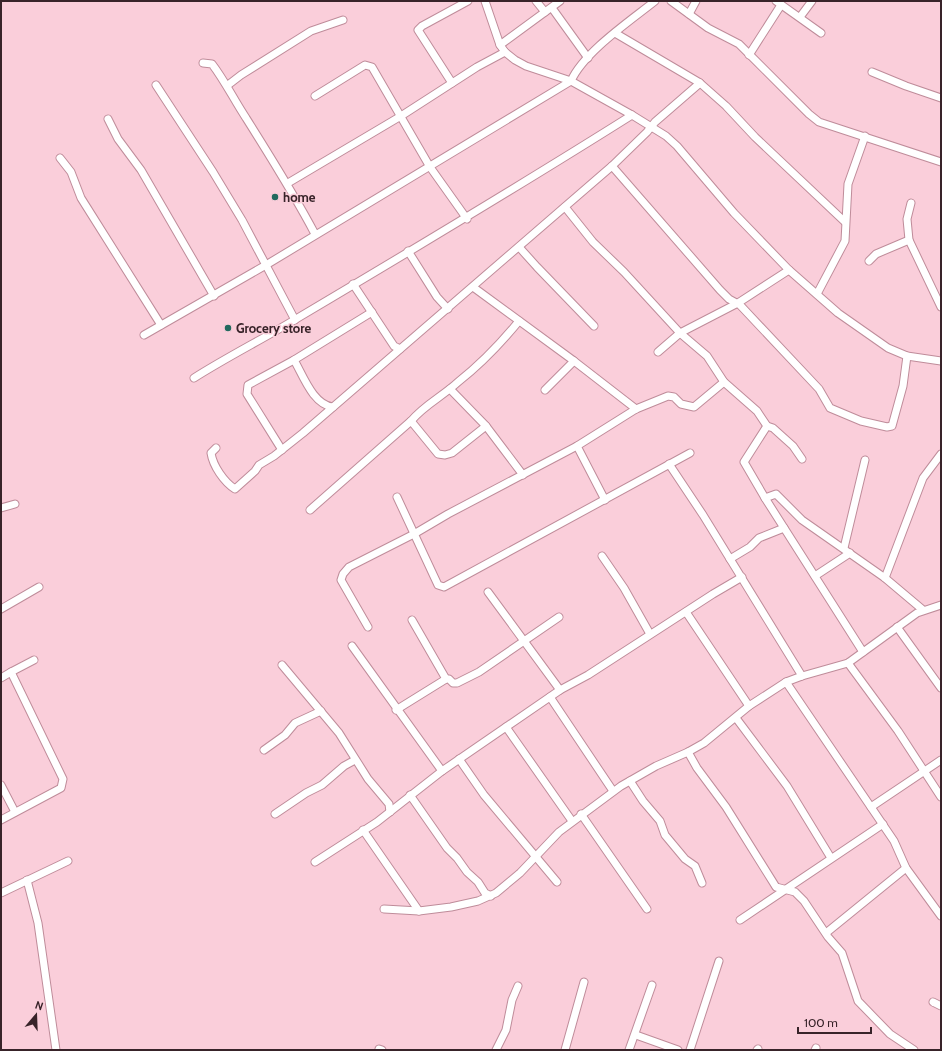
<svg xmlns="http://www.w3.org/2000/svg" width="942" height="1051" font-family="Cabin,sans-serif">
	<rect width="100%" height="100%" fill="#faceda"/>
	<g fill="none" stroke-linecap="round" stroke-linejoin="round">
		<defs>
			<g id="minor">
				<polyline points="485,1 500,45 505,52 515,60 526,66 571,81 632,115 666,136 677,146 734,213 789,270 838,313 888,348 907,356 941,361"/>
				<polyline points="536,1 545,12"/>
				<polyline points="671,1 708,28 739,44 809,114 819,122 941,162"/>
				<polyline points="776,1 821,33"/>
				<polyline points="552,8 588,58"/>
				<polyline points="689,14 696,1"/>
				<polyline points="800,17 812,1"/>
				<polyline points="615,33 700,83 726,106 755,137 845,222"/>
				<polyline points="500,45 560,1"/>
				<polyline points="749,55 781,5"/>
				<path d="M203,63L212,64C225,81 234,100 246,118C270,156 294,194 315,234"/>
				<polyline points="872,72 906,86 941,98"/>
				<polyline points="452,83 418,30 422,26 468,1"/>
				<polyline points="156,85 213,172 242,220 295,320"/>
				<polyline points="228,85 241,75 311,31 343,20"/>
				<polyline points="315,96 365,65 372,67 430,167 467,219"/>
				<polyline points="108,119 118,139 141,170 214,296"/>
				<polyline points="60,158 71,172 81,198 161,325"/>
				<polyline points="612,166 720,290 729,299 740,305 819,389 830,408 861,421 887,427 892,426 903,386 907,356"/>
				<polyline points="288,183 401,116 477,67 505,52"/>
				<polyline points="911,203 907,219 909,240 941,307"/>
				<polyline points="565,207 593,242 624,272 680,333 707,356 724,382 757,411 767,426 773,428 793,446 802,459"/>
				<polyline points="519,247 537,267 594,326"/>
				<polyline points="408,251 437,297 448,309"/>
				<polyline points="869,261 876,254 909,240"/>
				<polyline points="353,284 394,346 400,349"/>
				<polyline points="473,287 574,361 636,409"/>
				<polyline points="817,294 845,241 848,184 865,136"/>
				<path d="M144,335L266,265L571,81C584,52 630,21 655,1"/>
				<polyline points="658,352 680,333 738,303 789,270"/>
				<path d="M294,360C303,375 313,405 333,407"/>
				<path d="M194,378C227,357 263,339 296,319C409,252 521,185 632,115"/>
				<polyline points="450,389 486,426 523,475"/>
				<polyline points="545,390 574,361"/>
				<polyline points="411,421 438,454 445,455 452,453 486,426"/>
				<polyline points="767,426 744,462 765,498 863,652"/>
				<polyline points="577,446 605,500"/>
				<path d="M216,448L211,453C213,466 224,482 235,489L255,471L259,465L274,456L303,433L612,166L647,132L655,122L700,83"/>
				<polyline points="282,450 247,394 248,385 294,360 372,312"/>
				<polyline points="669,464 703,515 802,676"/>
				<polyline points="397,497 438,585 444,587 690,453"/>
				<polyline points="765,498 776,494 802,520 885,578 923,610"/>
				<polyline points="1,508 15,504"/>
				<path d="M310,510L411,421C424,405 443,396 458,382C481,364 501,343 519,321"/>
				<polyline points="844,548 865,460"/>
				<polyline points="602,556 624,588 650,634"/>
				<polyline points="730,559 750,547 759,538 784,528"/>
				<polyline points="815,576 850,553"/>
				<polyline points="885,578 923,478 941,454"/>
				<polyline points="488,592 560,690"/>
				<polyline points="1,609 39,587"/>
				<polyline points="686,612 749,706"/>
				<polyline points="412,620 446,679"/>
				<polyline points="368,627 341,580 343,574 349,567 414,534 448,514 577,446 636,409 668,396 674,397 681,404 694,407 724,382"/>
				<polyline points="897,627 941,688"/>
				<polyline points="352,646 442,771"/>
				<polyline points="848,663 898,731 941,797"/>
				<polyline points="282,665 339,733 368,779 389,804 390,812"/>
				<polyline points="11,672 34,660"/>
				<polyline points="1,678 11,672 63,779 61,788 1,820"/>
				<polyline points="786,682 894,841 906,868 941,916"/>
				<polyline points="550,697 613,791"/>
				<polyline points="396,710 446,679 449,679 453,683 457,683 479,672 559,617"/>
				<polyline points="736,718 787,786 831,858"/>
				<polyline points="506,727 572,821"/>
				<polyline points="264,750 285,735 295,723 321,711"/>
				<polyline points="688,752 697,768 726,807 776,887 795,892 804,901 828,937 842,953 858,1001 890,1034 914,1050"/>
				<polyline points="459,759 484,795 557,882"/>
				<polyline points="630,781 643,801 660,821 665,835 685,859 695,866 702,883"/>
				<polyline points="1,785 15,812"/>
				<polyline points="410,795 447,848 457,858 467,872 478,882 485,893 491,896"/>
				<polyline points="871,807 941,760"/>
				<polyline points="275,814 306,793 322,785 344,766 355,760"/>
				<polyline points="581,814 647,909"/>
				<polyline points="363,830 419,911"/>
				<polyline points="315,862 377,822 442,771 560,690 588,675 713,594 742,577"/>
				<polyline points="27,880 38,923 56,1050"/>
				<polyline points="1,893 68,861"/>
				<polyline points="384,909 419,911 451,907 478,901 496,893 520,873 559,832 621,786 656,766 688,752 704,743 749,706 786,682 802,676 848,663 917,613 941,605"/>
				<polyline points="740,920 883,824"/>
				<polyline points="826,933 906,868"/>
				<polyline points="933,1002 941,1006"/>
				<polyline points="636,1035 678,1050"/>
				<polyline points="379,1049 382,1050"/>
				<polyline points="496,1050 506,1030 512,1000 518,986"/>
				<polyline points="565,1050 584,982"/>
				<polyline points="629,1050 652,985"/>
				<polyline points="690,1050 719,961"/>
				<polyline points="757,1050 758,1049"/>
				<polyline points="815,1050 816,1048"/>
			</g>
		</defs>
		<use href="#minor" stroke="#bf8c9a" stroke-width="9"/>
		<use href="#minor" stroke="#fff" stroke-width="7"/>
	</g>
	<g fill="#22695e" stroke="#faceda" stroke-width="1.5">
		<circle cx="275" cy="197" r="4"/>
		<circle cx="228" cy="328" r="4"/>
	</g>
	<g text-anchor="middle" dominant-baseline="central" stroke-width="3" stroke-linejoin="round" paint-order="stroke">
		<g font-size="13" font-weight="bold" fill="#382329" stroke="#faceda" text-anchor="start">
			<text x="283" y="197">home</text>
			<text x="236" y="328">Grocery store</text>
		</g>
	</g>
	<rect width="942" height="1051" fill="none" stroke="#382329" stroke-width="4"/>
	<g transform="translate(36 1015) rotate(19)" stroke="#faceda" stroke-width="3" paint-order="stroke">
	<path d="M0-3L7 15L0 10L-7 15Z" fill="#382329"/>
	<text y="-6" font-size="11" font-weight="bold" text-anchor="middle" fill="#382329">N</text>
	</g>
	<path d="M798 1027v6h73v-6" fill="none" stroke="#382329" stroke-width="2"/>
	<text x="804" y="1027" font-size="12" fill="#382329" stroke="#faceda" stroke-width="3" paint-order="stroke">100 m</text>
</svg>
